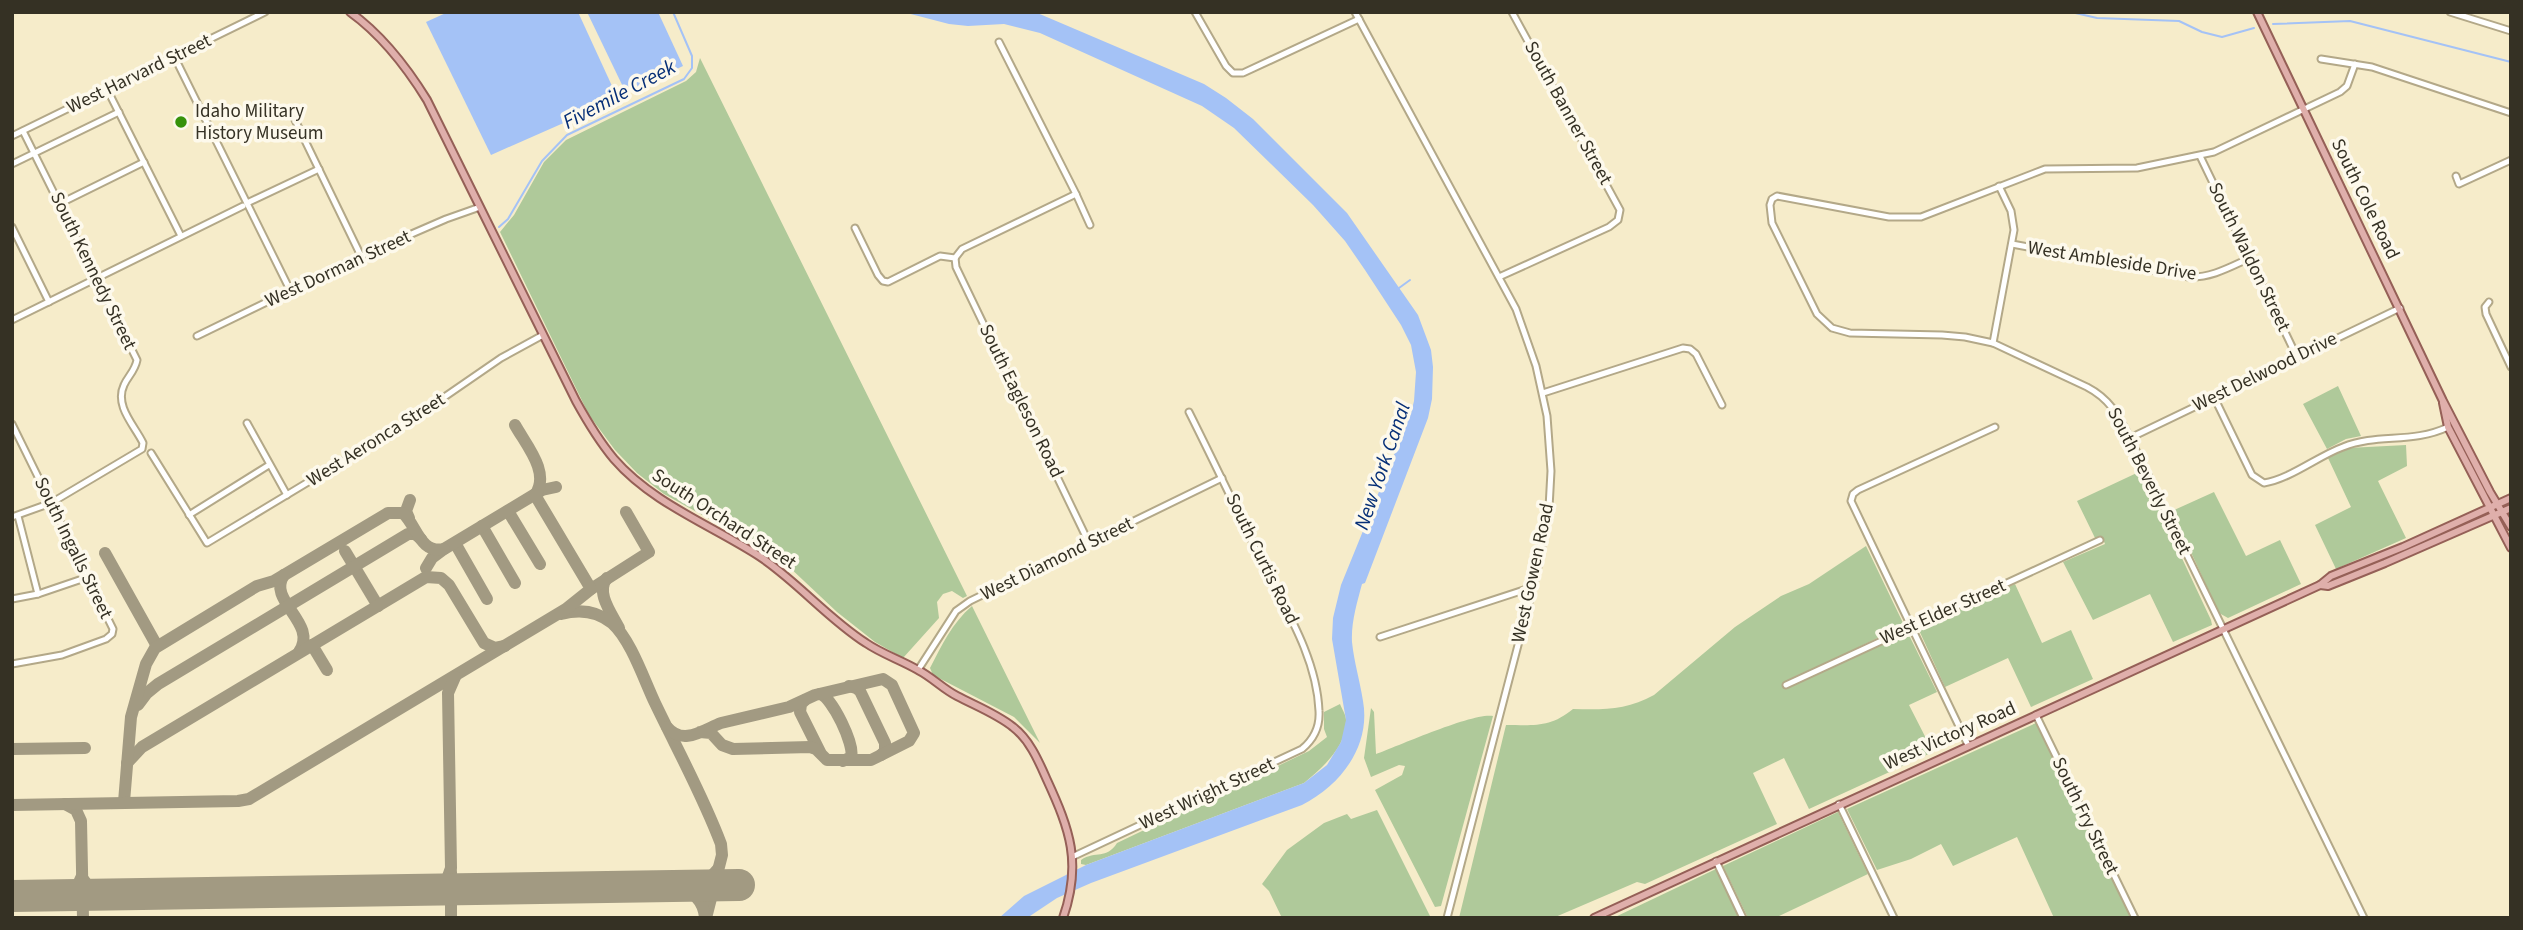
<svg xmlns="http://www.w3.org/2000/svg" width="2523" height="930" font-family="'Source Sans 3',sans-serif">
	<rect width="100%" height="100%" fill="#f6ecca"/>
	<g fill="#afc99a">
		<polygon points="700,58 967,596 963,598 952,591 943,594 937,602 939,618 903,658 875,642 837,612 787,565 746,539 664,494 637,473 615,450 589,415 500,232 514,215 544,162 566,140 686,81 696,72"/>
		<polygon points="2338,386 2361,436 2346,439 2327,449 2303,404"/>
		<polygon points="2406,445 2407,466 2378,481 2406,538 2336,569 2315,525 2351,507 2328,458 2348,448"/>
		<polygon points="2141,471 2211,620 2212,625 2173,642 2150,594 2093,620 2063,562 2105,544 2102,537 2096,540 2077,501"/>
		<polygon points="2214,492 2246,556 2280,540 2301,584 2228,618 2219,613 2172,511"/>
		<path d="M1866,546L1904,625L1783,684L1786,688L1907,631L1937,692L1909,705L1933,752L1809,809L1784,758L1753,773L1777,824L1645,884L1637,882L1553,918H1459L1506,725C1534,725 1550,728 1573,709C1603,710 1627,710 1654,695L1735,627L1781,596L1809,584Z"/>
		<polygon points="2015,584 2042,643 2071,630 2093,679 2031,707 2008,658 1945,687 1918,628"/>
		<path d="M972,606L1040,743L1014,717L933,675L930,668C942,645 952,623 972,606Z"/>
		<path d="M1340,704C1342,709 1346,715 1346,720C1347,747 1322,768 1304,783L1086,865L1081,864V860C1096,850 1106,860 1117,843L1309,751L1327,737L1324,729V712Z"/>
		<path d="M1371,708L1374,712L1376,754C1398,746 1474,712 1493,716L1441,906L1435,907L1375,790L1402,775L1405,766L1399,765L1371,777L1364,758Z"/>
		<polygon points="2036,723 2131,918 2054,918 2017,837 1953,866 1941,844 1911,859 1877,870 1847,809"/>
		<polygon points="1377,810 1431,918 1282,918 1269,891 1262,884 1287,850 1324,823 1347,814 1351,819"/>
		<polygon points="1838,812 1868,874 1775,918 1748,918 1723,866"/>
		<polygon points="1716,869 1739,918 1613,918"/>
	</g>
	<g fill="#a4c2f6">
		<polygon points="448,12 578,12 618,99 491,155 426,22"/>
		<polygon points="587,12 658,12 683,66 626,93"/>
		<path d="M903,12H1035L1204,84L1226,98L1253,119L1347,213L1418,315L1431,350L1433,367L1432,399L1428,418L1365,583L1362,584C1357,603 1351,622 1352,642C1354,662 1360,681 1363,701C1371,746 1341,785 1302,805L1091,883L1057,898L1027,918H999L1024,896L1086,865L1304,783L1327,765L1341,742L1346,720L1332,639L1333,618L1341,585L1411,413L1414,401L1416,372L1411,345L1401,325L1365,270L1345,241L1313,205L1234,128L1202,106L1040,33L1004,24L968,26L949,24Z"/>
	</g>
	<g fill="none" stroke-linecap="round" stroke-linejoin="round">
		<g stroke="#a4c2f6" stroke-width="2">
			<polyline points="2071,12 2097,18 2179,21 2202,32 2222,37 2254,28"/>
			<polyline points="2273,24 2350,21 2511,62"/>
			<polyline points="499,227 508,219 542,161 567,135 684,79 692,68 692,56 673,12"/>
			<polyline points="1399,288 1410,280"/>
		</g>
		<g stroke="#a29a82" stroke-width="12">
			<polyline points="508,511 540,564"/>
			<polyline points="409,518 406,511 410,500"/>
			<polyline points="482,526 515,583"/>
			<polyline points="455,543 487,599"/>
			<polyline points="345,551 378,606"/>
			<polyline points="105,553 157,646"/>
			<polyline points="426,568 432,558 444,549 542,490 556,487"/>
			<path d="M284,575C266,601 319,623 299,652"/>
			<path d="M607,578C595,592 612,614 619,628"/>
			<polyline points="591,589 649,552 626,512"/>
			<path d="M561,614C579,609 597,611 612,623C631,640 644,680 655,703C677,749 703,796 721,844L722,855L706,918"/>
			<polyline points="312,645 327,670"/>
			<polyline points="849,686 856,688 860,691 885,743 885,751 881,755"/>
			<path d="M820,694C832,697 855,745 851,757L843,761"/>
			<polyline points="805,700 801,704 800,712 820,752"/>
			<polyline points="138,705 147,693 158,684 408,534 415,534 421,539"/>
			<path d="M667,727C683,746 703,730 721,723L789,707L815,695L883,679L892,685L914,733L909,741L871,760H827L816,749L810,747L733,749L722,745L711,733L700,732"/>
			<polyline points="12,749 85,748"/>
			<polyline points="127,763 142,747 426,577 441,578 449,585 484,643 495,648 505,646"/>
			<path d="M124,802L131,717L146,664L155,648L257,586L274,581L388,513H403C417,526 420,554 444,549"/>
			<polyline points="65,804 76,810 81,821 83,918"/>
			<path d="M12,805L238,801L249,799L566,609L591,589L535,495C551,473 526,445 515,425"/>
			<polyline points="451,872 451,918"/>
			<polyline points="83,879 92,891 104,895"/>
			<path d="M677,886C693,892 703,900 705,917"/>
			<polyline points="690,886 708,880 718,869"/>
			<polyline points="433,890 446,882 451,868 448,693 455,677"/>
			<polyline points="61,895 76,889 82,876"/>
		</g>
		<polyline stroke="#a29a82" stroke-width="32" points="12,896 739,885"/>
		<defs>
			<g id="minor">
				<polyline points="1195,12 1226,66 1233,73 1243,73 1359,19"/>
				<polyline points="1355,12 1516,309 1536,366 1547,416 1551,471 1549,508 1537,572 1447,918"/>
				<polyline points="2450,12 2511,31"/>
				<polyline points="999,42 1076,194 1090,225"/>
				<polyline points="174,56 290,290"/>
				<polyline points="2321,59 2372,67 2511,113"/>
				<path d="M2355,64L2347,86L2340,92L2214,152L2137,168L2045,169L1921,217H1889L1777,196L1772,199L1770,205L1772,223L1817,314L1832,328L1850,333L1942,335L1965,337L1993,343L2087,387C2110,399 2118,415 2130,438L2364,918"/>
				<polyline points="107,89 181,236"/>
				<polyline points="295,120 361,256"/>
				<polyline points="12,136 265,12"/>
				<polyline points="2200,156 2297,357"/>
				<polyline points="12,164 119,112"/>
				<polyline points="2456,176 2459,184 2511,160"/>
				<polyline points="247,203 319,169"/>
				<polyline points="59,204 144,162"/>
				<polyline points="12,227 49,302"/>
				<polyline points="855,228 878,275 883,281 888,282 940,256 955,258"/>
				<path d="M2012,244L2189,277C2211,278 2230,267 2250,258"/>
				<polyline points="955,258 956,267 1089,543"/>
				<polyline points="955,258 962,249 1076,194"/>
				<polyline points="1499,277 1609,227 1618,220 1620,210 1512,12"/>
				<polyline points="2489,302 2485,307 2486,314 2511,367"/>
				<polyline points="12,320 243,206"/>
				<polyline points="197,336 361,256 446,219 480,207"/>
				<polyline points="1993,343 2014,230 2011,211 1999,186"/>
				<polyline points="1543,393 1683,348 1690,349 1696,354 1722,405"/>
				<path d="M2214,397L2252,475L2264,483C2290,479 2318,456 2343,447C2378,433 2412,444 2448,427"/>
				<polyline points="247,423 287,495"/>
				<polyline points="12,424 113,629 112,634 106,639 62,655 12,664"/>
				<polyline points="2130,438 2400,308"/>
				<polyline points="151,453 207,543 411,420 501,358 543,335"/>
				<polyline points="189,515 269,465"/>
				<polyline points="18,516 38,594"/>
				<path d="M12,517L51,503L142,449L143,443C135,426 114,406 124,385C128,376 135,371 137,360L23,131"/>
				<polyline points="12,599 38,594 88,577"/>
				<polyline points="1380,637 1533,587"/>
				<polyline points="918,670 956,611 970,601 1222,478"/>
				<polyline points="1786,685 2100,540"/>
				<polyline points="2036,715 2135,918"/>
				<polyline points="1968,745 1851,501 1853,494 1858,490 1995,427"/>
				<polyline points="1839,804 1894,918"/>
				<path d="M1072,857L1302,749C1314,739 1320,727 1319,711C1317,658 1285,608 1262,562C1238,512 1214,462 1189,412"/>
				<polyline points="1716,861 1743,918"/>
			</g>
			<g id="major">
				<path d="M350,12C382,35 406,66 427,100L576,401C587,421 599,441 614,459C652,503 711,525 759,556C797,581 827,618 866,643C882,654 901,660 918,670C932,677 943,689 957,696C976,706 997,714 1013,727C1030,740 1039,762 1047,780C1070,830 1082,863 1063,918"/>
				<polyline points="2257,12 2443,401 2490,492 2511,527"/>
				<polyline points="2443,403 2448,427 2511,548"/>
				<polyline points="2320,585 2328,586 2385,563 2511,508"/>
				<polyline points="1594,918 2320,585 2331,576 2403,547 2511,498"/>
			</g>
		</defs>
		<use href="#minor" stroke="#b3a888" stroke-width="9"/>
		<use href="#major" stroke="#956057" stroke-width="10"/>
		<use href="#minor" stroke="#fff" stroke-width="5"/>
		<use href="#major" stroke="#dfafab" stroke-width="6"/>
	</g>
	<circle fill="#36920b" stroke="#fdf9ec" stroke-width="2.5" cx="181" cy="122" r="7"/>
	<g text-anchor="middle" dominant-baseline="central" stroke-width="7" stroke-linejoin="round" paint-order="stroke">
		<g font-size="19" fill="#353124" stroke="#fdf9ec">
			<text transform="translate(139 74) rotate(-26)">West Harvard Street</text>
			<text transform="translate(1568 113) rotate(61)">South Banner Street</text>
			<text transform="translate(2365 199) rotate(64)">South Cole Road</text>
			<text transform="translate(2249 257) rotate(64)">South Waldon Street</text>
			<text transform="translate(2112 261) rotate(9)">West Ambleside Drive</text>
			<text transform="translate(338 269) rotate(-25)">West Dorman Street</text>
			<text transform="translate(93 271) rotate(64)">South Kennedy Street</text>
			<text transform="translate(2265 372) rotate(-26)">West Delwood Drive</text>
			<text transform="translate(1021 401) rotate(64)">South Eagleson Road</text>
			<text transform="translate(376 440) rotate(-32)">West Aeronca Street</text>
			<text transform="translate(2149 481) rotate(63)">South Beverly Street</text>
			<text transform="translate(724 519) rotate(33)">South Orchard Street</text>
			<text transform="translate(73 548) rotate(64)">South Ingalls Street</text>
			<text transform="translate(1057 559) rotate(-26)">West Diamond Street</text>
			<text transform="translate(1262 559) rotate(64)">South Curtis Road</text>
			<text transform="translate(1533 573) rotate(-78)">West Gowen Road</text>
			<text transform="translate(1943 612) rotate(-24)">West Elder Street</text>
			<text transform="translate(1950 736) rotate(-24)">West Victory Road</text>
			<text transform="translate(1207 794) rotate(-25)">West Wright Street</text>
			<text transform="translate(2085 816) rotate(64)">South Fry Street</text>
		</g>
		<g font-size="19" fill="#353124" stroke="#fdf9ec" text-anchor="start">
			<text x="195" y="111">Idaho Military<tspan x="195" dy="22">History Museum</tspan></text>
		</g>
		<g font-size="21" font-style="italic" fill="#062f77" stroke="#fdf9ec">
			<text transform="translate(619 94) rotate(-28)">Fivemile Creek</text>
			<text transform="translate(1382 466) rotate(-71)">New York Canal</text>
		</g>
	</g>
	<rect width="2523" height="930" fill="none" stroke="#353124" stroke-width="28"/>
</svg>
